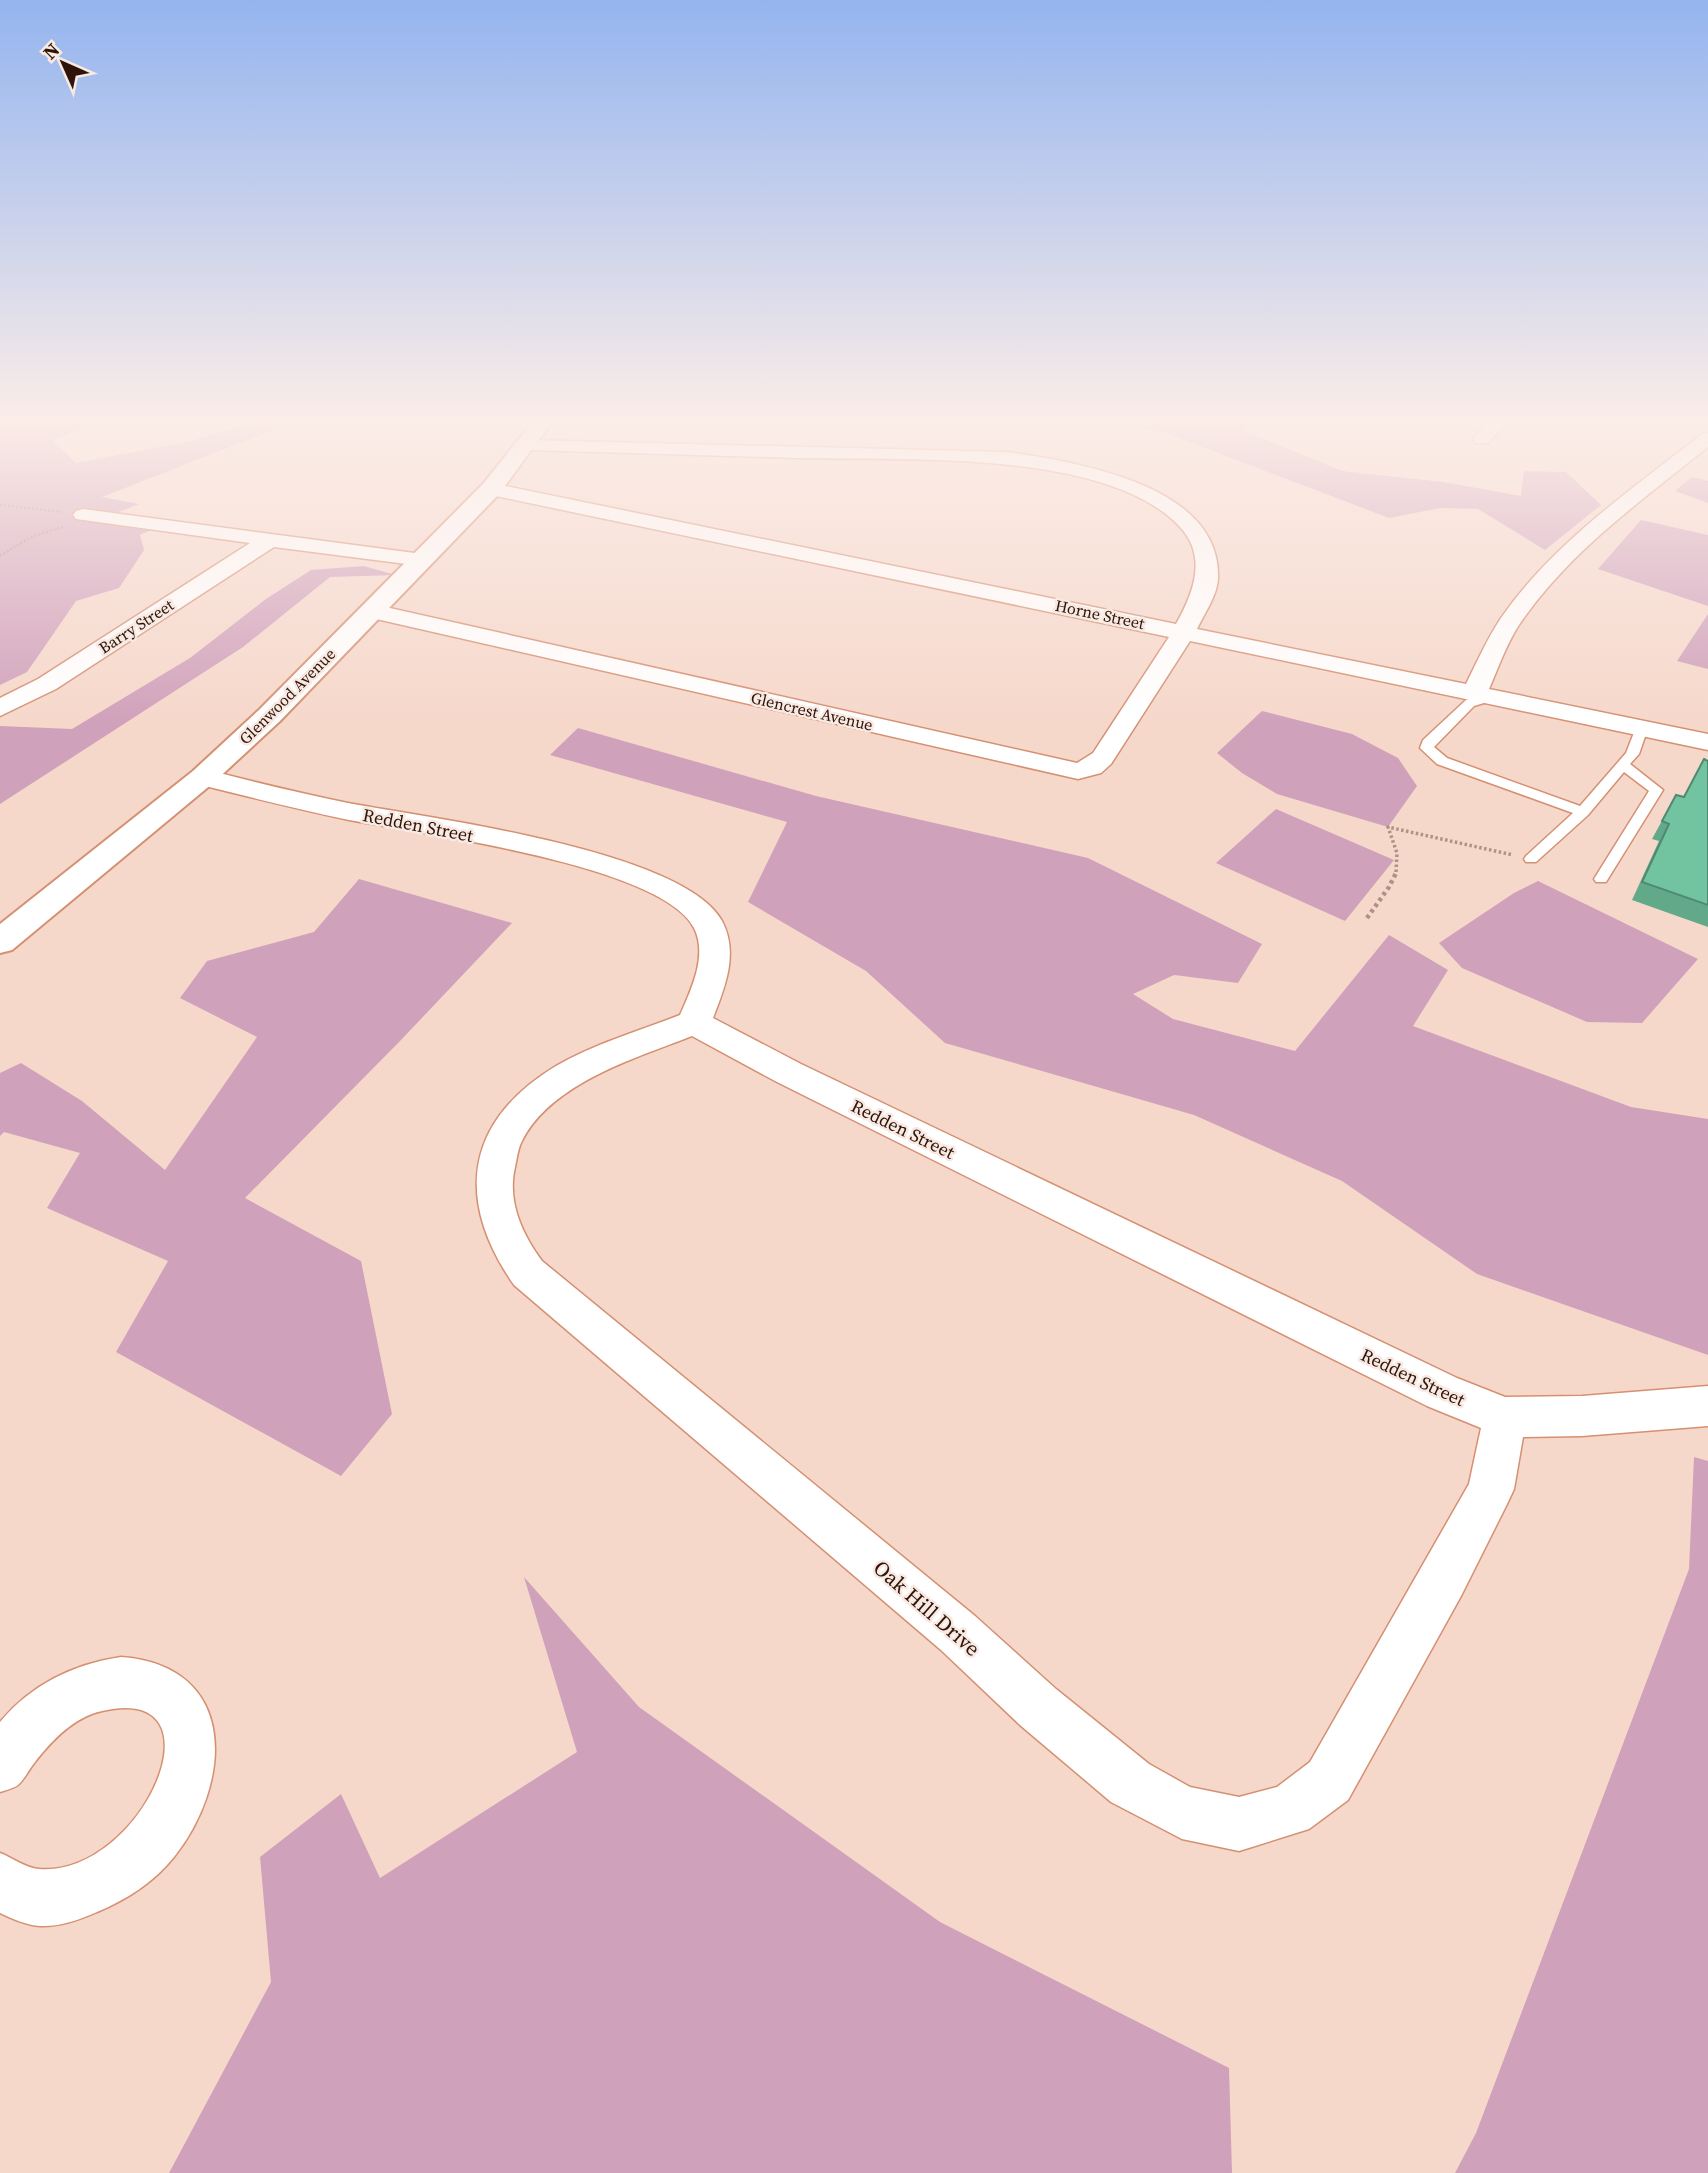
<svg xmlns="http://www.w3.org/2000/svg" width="1708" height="2173" font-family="'Source Serif 4',serif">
	<rect width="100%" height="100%" fill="#f6d8cb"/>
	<g fill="#d0a1bb">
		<polygon points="0,419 106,419 52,440 76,463 187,442 265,419 301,419 102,497 139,504 116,513 172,520 140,535 144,550 119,588 76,601 27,672 0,685"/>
		<polygon points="1097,419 1267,419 1242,430 1342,471 1443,482 1521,496 1524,471 1566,472 1601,505 1545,550 1478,509 1440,508 1389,518 1166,433"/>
		<polygon points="1692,477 1708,481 1708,503 1675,491"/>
		<polygon points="1641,520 1708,535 1708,606 1598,569"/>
		<polygon points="364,566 395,575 330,577 243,647 0,804 0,726 72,729 190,658 266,599 311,570"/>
		<polygon points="1708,614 1708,669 1677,661"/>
		<polygon points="1262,711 1352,734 1398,758 1417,786 1388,827 1277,794 1242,773 1217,753"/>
		<polygon points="578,728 816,796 1088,858 1262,944 1238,983 1174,975 1133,994 1173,1019 1295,1051 1389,935 1448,970 1413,1026 1631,1107 1708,1119 1708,1355 1477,1274 1342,1181 1194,1115 945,1043 866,971 748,902 787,822 550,755"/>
		<polygon points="1276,809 1394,860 1345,921 1216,863"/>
		<polygon points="359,879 512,923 400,1041 245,1198 361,1261 392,1414 341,1476 116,1352 168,1261 47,1208 80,1153 4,1132 0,1136 0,1073 21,1063 82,1101 165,1170 257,1037 180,998 207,961 314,932"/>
		<polygon points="1538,881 1698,959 1642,1023 1587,1022 1462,968 1439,943 1514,893"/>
		<polygon points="1694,1457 1708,1461 1708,2173 1455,2173 1476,2133 1689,1569"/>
		<polygon points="524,1577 639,1707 940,1922 1229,2068 1232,2173 169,2173 271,1982 260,1857 341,1794 380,1878 577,1752"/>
	</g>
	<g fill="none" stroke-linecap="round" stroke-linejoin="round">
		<defs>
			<polygon id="service" points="1493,692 1497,693 1497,699 1474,706 1434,747 1447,758 1580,806 1626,753 1637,725 1642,724 1648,728 1639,754 1630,764 1663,790 1606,882 1596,882 1594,879 1649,791 1624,772 1588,815 1536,862 1526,862 1524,859 1526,856 1573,813 1437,764 1420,748 1423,740 1466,700"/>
			<g id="minor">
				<polygon points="1492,419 1511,419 1488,443 1476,443 1473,439"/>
				<path d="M1708,433V447C1642,500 1570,551 1521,622C1507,642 1499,666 1489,689L1708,734V750L1190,641L1111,764L1101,773L1078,779L372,618L364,616L361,611L364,606L372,604L1077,763L1093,753L1169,637L491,495L481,489L491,483L1176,624C1193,594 1208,557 1180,527C1107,448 900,461 798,458C708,455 618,453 528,450L519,445L528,440L1007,452C1077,462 1222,485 1218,579C1217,596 1204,614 1197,629L1466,684C1477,662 1487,639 1501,618C1553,543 1631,490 1702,434Z"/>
				<polygon points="83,509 422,554 430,555 433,560 430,565 422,566 274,547 56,689 0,716 0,698 38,679 250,543 76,519 73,515 76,511"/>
				<path d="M203,769C251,781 299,793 348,803C428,818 683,850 722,921C739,953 725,987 713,1018L801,1064L1457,1378L1505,1397L1582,1396L1708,1386V1426L1582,1436L1523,1437L1514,1489L1507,1504L1461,1596L1348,1800L1309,1829L1239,1851L1182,1839L1111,1802L1020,1725L941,1650L514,1285C455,1200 464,1122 556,1066C594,1044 639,1031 680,1015C691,990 708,955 694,928C662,865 419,833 349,820C297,809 245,796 193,783L190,777L193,771ZM692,1036L777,1082L1427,1406L1481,1428L1469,1484L1310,1762L1277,1787L1239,1797L1190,1787L1149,1764L1056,1689L975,1616L542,1261C522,1234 507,1201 515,1167C517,1158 518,1148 522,1141C551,1083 636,1058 692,1036Z"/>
				<path d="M121,1657C240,1666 232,1784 174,1857C154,1882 126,1900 97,1912C79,1920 60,1927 40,1926C26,1925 13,1919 0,1913V1853C13,1858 25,1868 39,1869C142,1877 228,1682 102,1711C74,1717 52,1740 35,1762C30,1768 25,1778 19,1784C15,1788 6,1790 0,1792V1722C31,1685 73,1664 121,1657Z"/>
			</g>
			<polygon id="tertiary" points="535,419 554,419 499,494 280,721 213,783 12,950 0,953 0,924 193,771 260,709 483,484"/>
		</defs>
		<use href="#service" stroke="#d59071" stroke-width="3"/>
		<use href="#minor" stroke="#d59071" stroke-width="3"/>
		<use href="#tertiary" stroke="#d59071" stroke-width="4"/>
		<g stroke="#af9286" stroke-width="2.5" stroke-dasharray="2 2" stroke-linecap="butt">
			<polyline points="0,505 61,512"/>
			<polyline points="0,556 31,537 63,527"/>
		</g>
		<polyline stroke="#af9286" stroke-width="3.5" stroke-dasharray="2.5 2.5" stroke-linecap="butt" points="1396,872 1397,853 1388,827 1513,855"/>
		<polyline stroke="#af9286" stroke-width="4.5" stroke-dasharray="3.5 3.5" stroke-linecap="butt" points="1367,918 1389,887 1397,871"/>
		<use href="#service" fill="#fff" fill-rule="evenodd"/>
		<use href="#minor" fill="#fff" fill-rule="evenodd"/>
		<use href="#tertiary" fill="#fff" fill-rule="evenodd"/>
	</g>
	<polygon fill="#62a98a" points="1708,761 1708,927 1632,900 1659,841 1652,839 1676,795 1683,797"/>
	<polygon fill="#72c4a1" stroke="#508971" stroke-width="2" points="1704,759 1708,761 1708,905 1642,882 1669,824 1662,821 1676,795 1684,797"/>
	<linearGradient id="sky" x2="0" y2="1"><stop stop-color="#94b4ef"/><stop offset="0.58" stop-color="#fbede8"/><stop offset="1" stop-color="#fbede8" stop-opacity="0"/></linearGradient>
	<rect width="1708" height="724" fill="url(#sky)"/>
	<g text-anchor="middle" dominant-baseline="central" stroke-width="5" stroke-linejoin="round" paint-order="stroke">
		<g font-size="16" fill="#2e1408" stroke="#f8e9e2">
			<text transform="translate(1100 614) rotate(12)">Horne Street</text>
			<text transform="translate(136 626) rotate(-33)">Barry Street</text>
			<text transform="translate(287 696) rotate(-45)">Glenwood Avenue</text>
			<text transform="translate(812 711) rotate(13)">Glencrest Avenue</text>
		</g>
		<g font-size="18" fill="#2e1408" stroke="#f8e9e2">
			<text transform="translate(418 825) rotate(11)">Redden Street</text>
			<text transform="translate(903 1129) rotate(26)">Redden Street</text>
			<text transform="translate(1413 1377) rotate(25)">Redden Street</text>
		</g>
		<g font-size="21" fill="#2e1408" stroke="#f8e9e2">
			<text transform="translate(927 1608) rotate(41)">Oak Hill Drive</text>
		</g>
	</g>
	<g transform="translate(63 63) rotate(315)" stroke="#f8e9e2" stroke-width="5" paint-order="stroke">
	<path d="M0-5L12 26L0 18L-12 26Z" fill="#2e1408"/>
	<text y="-10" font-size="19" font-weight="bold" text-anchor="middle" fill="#2e1408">N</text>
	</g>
</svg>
